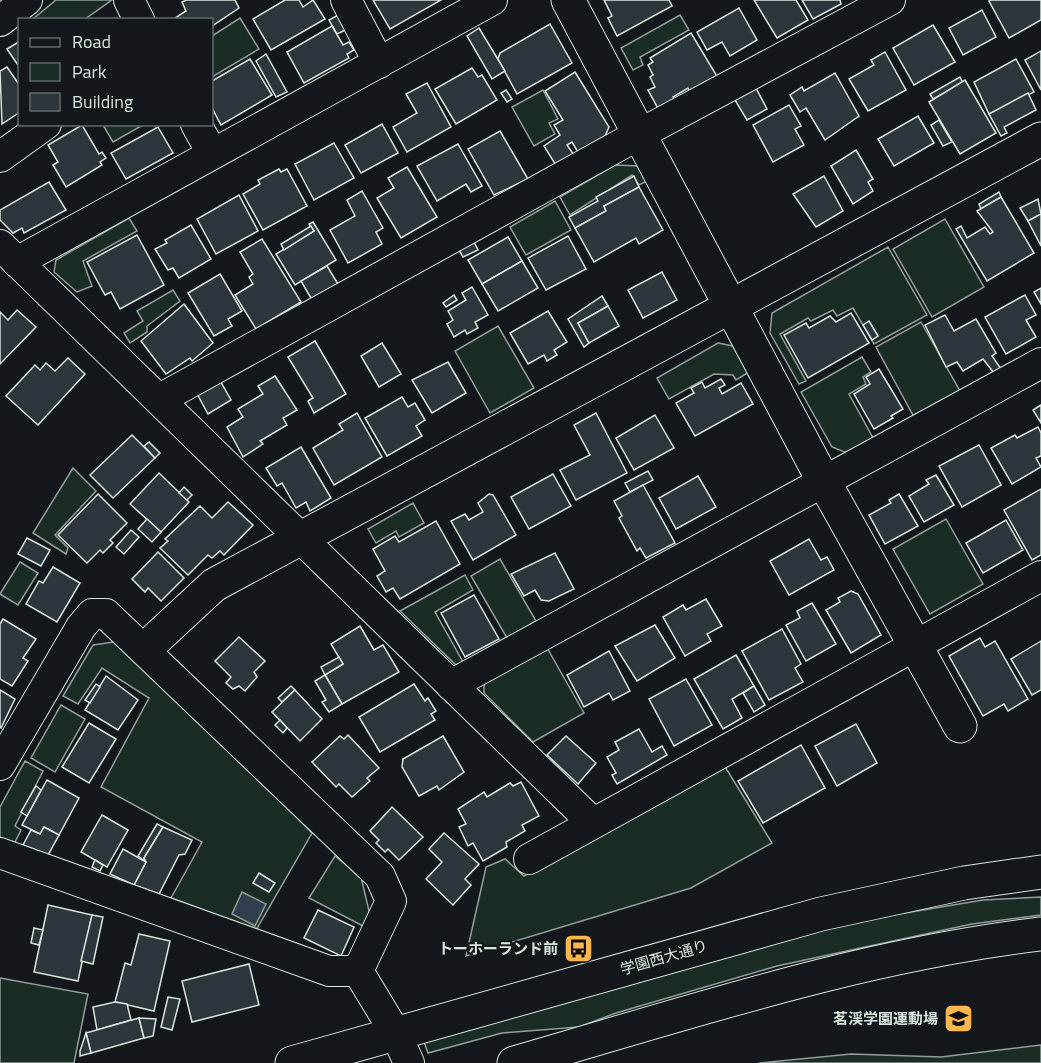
<svg xmlns="http://www.w3.org/2000/svg" width="1041" height="1063" font-family="'Titillium Web','Noto Sans JP',sans-serif">
	<rect width="100%" height="100%" fill="#14181c"/>
	<g fill="#1a2d24" stroke="#939e99" stroke-width="1.5">
		<polygon points="56,0 112,0 85,19 33,19"/>
		<polygon points="680,15 689,30 640,57 643,65 633,70 621,48"/>
		<polygon points="240,18 259,49 212,77 212,36"/>
		<polygon points="543,90 558,119 549,123 555,134 534,146 512,107"/>
		<polygon points="103,125 143,125 113,142"/>
		<polygon points="615,165 639,166 647,181 639,185 632,175 570,215 560,197"/>
		<polygon points="555,201 571,230 526,255 510,227"/>
		<polygon points="129,218 137,231 83,261 92,286 77,292 54,272 56,260"/>
		<polygon points="945,219 984,287 932,317 893,249"/>
		<polygon points="888,247 927,315 874,344 853,308 837,316 833,310 811,321 808,318 780,334 806,381 799,384 770,333 772,313"/>
		<polygon points="173,290 180,301 147,326 147,332 130,343 124,333 143,321 137,311"/>
		<polygon points="921,322 960,391 914,417 876,347"/>
		<polygon points="498,326 534,388 490,413 455,351"/>
		<polygon points="718,343 733,346 749,372 736,380 733,375 714,374 669,399 657,378"/>
		<polygon points="862,357 871,372 863,377 866,384 849,394 873,438 847,453 832,447 801,392"/>
		<polygon points="73,468 96,491 55,535 68,548 66,554 33,533"/>
		<polygon points="413,503 424,523 399,537 396,531 376,543 368,529"/>
		<polygon points="946,519 983,584 930,614 893,549"/>
		<polygon points="500,559 536,621 507,638 471,576"/>
		<polygon points="20,562 38,573 18,605 0,594"/>
		<polygon points="465,575 473,590 435,612 463,662 456,665 400,611"/>
		<polygon points="114,642 243,762 312,833 256,930 171,898 202,842 101,787 149,698 102,668 78,704 63,696 93,645"/>
		<polygon points="546,646 584,713 533,742 484,693 484,681"/>
		<polygon points="61,705 85,719 55,772 31,758"/>
		<polygon points="25,761 43,771 15,826 21,830 14,844 0,837 0,807"/>
		<polygon points="724,765 772,843 691,888 466,956 486,867 505,859 524,876"/>
		<polygon points="335,856 361,877 370,915 363,926 309,898"/>
		<polygon points="1041,897 1041,915 972,924 777,966 616,1013 579,1027 502,1033 428,1053 424,1042 851,922 983,900"/>
		<polygon points="0,978 88,994 74,1063 0,1063"/>
		<polygon points="1041,1045 1041,1063 759,1063 851,1054 941,1057"/>
	</g>
	<polygon fill="#2f3f4d" stroke="#939e99" stroke-width="1.5" points="242,892 266,904 255,926 232,914"/>
	<g fill="#2c363c" stroke="#d8e6dc" stroke-width="1.5">
		<polygon points="186,0 235,0 239,8 212,26 212,20 172,20 186,11 182,2"/>
		<polygon points="285,0 299,0 303,7 313,0 325,19 271,50 253,19"/>
		<polygon points="373,0 441,0 390,29"/>
		<polygon points="604,0 669,0 672,6 617,36 608,18 612,16"/>
		<polygon points="754,0 796,0 808,20 777,38"/>
		<polygon points="802,0 840,0 841,4 813,19"/>
		<polygon points="991,0 1041,0 1041,20 1009,38 989,1"/>
		<polygon points="739,8 757,40 730,56 722,42 707,50 697,32"/>
		<polygon points="982,10 996,37 963,55 949,28"/>
		<polygon points="340,14 348,29 337,34 329,20"/>
		<polygon points="550,24 572,63 517,94 498,59 500,53"/>
		<polygon points="933,25 955,62 914,85 893,48"/>
		<polygon points="332,26 343,45 349,42 354,50 347,54 349,58 304,83 287,52"/>
		<polygon points="479,28 505,71 492,79 467,36"/>
		<polygon points="691,33 718,78 691,94 688,88 673,97 676,102 660,112 648,90 655,87 650,77 653,75 648,65 653,62 650,58"/>
		<polygon points="20,41 20,68 7,49"/>
		<polygon points="1041,51 1041,90 1025,60"/>
		<polygon points="885,52 906,90 868,111 849,79 874,65 871,60"/>
		<polygon points="266,54 287,92 276,97 256,61"/>
		<polygon points="250,59 272,95 221,125 212,108 212,81"/>
		<polygon points="1016,59 1034,92 989,114 974,82"/>
		<polygon points="7,67 20,86 20,112 2,124 0,71"/>
		<polygon points="472,68 478,77 482,75 497,100 456,124 435,89"/>
		<polygon points="575,72 609,127 605,136 578,152 572,142 567,145 574,155 557,167 544,146 560,135 554,125 563,120 545,91"/>
		<polygon points="835,73 859,116 825,140 806,108 800,112 790,95 802,87 804,91"/>
		<polygon points="960,77 963,83 933,99 930,94"/>
		<polygon points="965,80 996,133 960,154 929,102"/>
		<polygon points="427,83 451,127 407,152 393,127 417,113 406,94"/>
		<polygon points="756,88 767,109 747,120 735,100"/>
		<polygon points="506,90 512,99 507,102 501,93"/>
		<polygon points="1028,93 1036,110 1004,127 1007,133 1001,136 989,114"/>
		<polygon points="789,105 801,126 795,129 804,145 773,162 753,125"/>
		<polygon points="918,116 934,143 894,166 878,139"/>
		<polygon points="939,120 952,142 943,146 931,125"/>
		<polygon points="382,124 398,153 361,173 345,145"/>
		<polygon points="82,125 99,154 102,152 106,158 100,162 102,165 66,187 53,165 58,162 48,145"/>
		<polygon points="158,127 173,153 126,179 111,153"/>
		<polygon points="500,131 528,179 494,195 468,149"/>
		<polygon points="334,143 354,178 314,200 295,164"/>
		<polygon points="458,144 482,186 471,192 466,184 437,201 417,166"/>
		<polygon points="856,150 873,179 868,182 873,191 853,204 831,166"/>
		<polygon points="407,167 437,217 401,238 377,198 394,188 388,178"/>
		<polygon points="279,169 281,172 287,169 307,206 263,230 243,194 260,184 258,180"/>
		<polygon points="634,176 639,187 604,206 606,211 575,228 569,217 598,201 596,197"/>
		<polygon points="824,176 843,211 816,227 793,194"/>
		<polygon points="49,182 66,210 24,233 22,228 13,233 0,220 0,210"/>
		<polygon points="639,187 663,230 639,244 636,238 594,262 575,228 606,211 604,206"/>
		<polygon points="362,191 383,228 376,232 382,244 348,263 330,230 355,216 347,200"/>
		<polygon points="999,192 1001,197 981,209 979,204"/>
		<polygon points="239,195 258,231 216,254 197,219"/>
		<polygon points="1001,197 1034,253 987,281 956,229 961,226 967,238 985,227 990,234 993,232 977,211"/>
		<polygon points="1038,199 1041,214 1028,221 1020,208"/>
		<polygon points="1041,214 1041,246 1028,221"/>
		<polygon points="313,222 336,260 295,285 276,254 314,231 309,224"/>
		<polygon points="191,225 211,259 179,278 173,268 168,270 155,249 167,243 165,240"/>
		<polygon points="311,226 314,231 284,250 281,244"/>
		<polygon points="137,235 164,285 120,309 111,292 105,295 87,262"/>
		<polygon points="568,236 586,269 546,290 528,258"/>
		<polygon points="508,237 522,261 482,284 468,260"/>
		<polygon points="262,239 301,302 256,329 235,295 253,284 249,277 253,274 240,252"/>
		<polygon points="474,242 478,250 463,257 459,250"/>
		<polygon points="522,261 538,288 498,311 482,284"/>
		<polygon points="327,266 338,284 312,300 301,281"/>
		<polygon points="662,272 677,300 643,318 628,290"/>
		<polygon points="220,274 242,311 228,319 232,326 214,336 188,293"/>
		<polygon points="472,287 488,315 475,322 478,328 467,334 465,330 454,337 447,324 453,320 448,311 466,300 462,293"/>
		<polygon points="1041,288 1041,304 1034,292"/>
		<polygon points="454,295 457,300 446,307 443,303"/>
		<polygon points="1025,295 1036,315 1026,320 1036,337 1006,354 985,317"/>
		<polygon points="602,296 608,306 578,323 589,343 584,347 568,319"/>
		<polygon points="184,304 213,343 192,361 190,358 166,374 141,341"/>
		<polygon points="608,306 619,326 589,343 578,323"/>
		<polygon points="17,310 36,327 0,364 0,312 8,320"/>
		<polygon points="548,311 567,342 554,350 557,355 547,361 544,355 528,364 510,333"/>
		<polygon points="851,313 869,343 808,378 784,335 806,323 809,328 830,316 836,322"/>
		<polygon points="945,315 954,331 976,319 996,353 992,356 1001,369 994,373 983,359 963,371 957,362 946,367 925,325"/>
		<polygon points="869,321 878,336 872,340 863,325"/>
		<polygon points="315,341 346,394 314,413 308,401 313,398 288,357"/>
		<polygon points="382,343 401,374 379,387 361,356"/>
		<polygon points="68,358 85,374 38,425 6,396 35,365 40,370 46,363 55,371"/>
		<polygon points="448,362 466,393 432,413 412,380"/>
		<polygon points="879,369 903,409 891,416 893,418 874,429 854,394 870,384 866,377"/>
		<polygon points="275,376 297,410 283,418 287,425 260,441 263,444 243,457 227,427 243,417 238,409 263,394 258,386"/>
		<polygon points="218,377 231,400 208,414 195,390"/>
		<polygon points="721,379 725,385 719,388 722,394 741,383 753,404 695,436 676,403 694,393 691,388 702,382 705,388"/>
		<polygon points="402,397 408,407 415,403 425,420 416,426 422,436 387,456 365,418"/>
		<polygon points="1041,405 1041,423 1033,410"/>
		<polygon points="357,413 382,457 334,485 313,448 343,430 339,424"/>
		<polygon points="596,413 627,473 576,500 560,470 590,455 574,425"/>
		<polygon points="655,415 674,448 634,470 616,438"/>
		<polygon points="1038,427 1041,433 1041,456 1036,458 1041,467 1012,484 991,448 1015,435 1017,438"/>
		<polygon points="132,435 155,458 113,498 90,475"/>
		<polygon points="149,442 160,453 155,458 144,446"/>
		<polygon points="979,445 1001,485 962,507 939,466"/>
		<polygon points="301,447 331,498 310,511 306,502 296,508 282,483 277,486 266,468"/>
		<polygon points="648,471 653,480 630,492 625,483"/>
		<polygon points="159,473 189,502 161,532 130,504"/>
		<polygon points="553,474 571,506 529,529 511,497"/>
		<polygon points="936,475 954,505 924,522 909,496 929,484 926,480"/>
		<polygon points="698,476 716,507 676,529 659,498"/>
		<polygon points="643,485 675,543 646,558 640,548 637,551 619,518 622,516 614,501"/>
		<polygon points="184,487 192,495 187,500 179,493"/>
		<polygon points="1041,489 1041,555 1032,560 1004,510"/>
		<polygon points="98,494 127,523 110,540 113,543 103,553 100,550 87,563 58,535"/>
		<polygon points="489,494 493,495 516,535 473,560 451,521 465,514 469,520 483,512 478,503"/>
		<polygon points="899,494 918,526 885,544 869,515 891,503 889,500"/>
		<polygon points="228,502 253,525 224,555 220,551 212,558 208,555 188,575 160,548 168,541 165,539 200,506 212,518"/>
		<polygon points="147,519 161,532 152,542 138,529"/>
		<polygon points="1006,520 1023,550 983,573 966,543"/>
		<polygon points="436,521 460,564 400,599 393,588 386,592 377,576 385,571 373,549 395,536 399,542"/>
		<polygon points="131,530 139,537 124,554 116,547"/>
		<polygon points="27,538 50,550 41,566 18,554"/>
		<polygon points="809,539 821,560 827,557 834,570 789,595 770,561"/>
		<polygon points="158,552 184,578 161,601 148,588 145,592 132,579"/>
		<polygon points="555,553 574,589 549,601 541,600 535,590 524,596 511,574"/>
		<polygon points="53,567 80,583 57,622 26,604 39,581 43,583"/>
		<polygon points="851,591 858,594 881,635 851,653 826,610 840,602 838,598"/>
		<polygon points="474,595 499,639 465,657 441,613"/>
		<polygon points="706,599 722,626 707,634 711,641 685,656 663,617 683,605 686,610"/>
		<polygon points="812,603 836,644 806,661 786,625 800,618 797,611"/>
		<polygon points="3,619 36,639 23,658 28,661 12,686 0,679 0,624"/>
		<polygon points="655,625 675,658 637,681 615,646"/>
		<polygon points="360,626 374,650 383,645 399,672 342,704 325,675 343,664 331,644"/>
		<polygon points="782,629 801,664 795,668 803,682 769,700 742,651"/>
		<polygon points="239,637 265,661 254,672 257,677 245,691 239,686 233,689 226,683 231,677 215,661"/>
		<polygon points="980,638 985,647 995,641 1028,699 1008,711 1004,704 983,716 949,656"/>
		<polygon points="1041,641 1041,690 1032,695 1011,659"/>
		<polygon points="609,651 630,691 613,700 609,693 584,707 567,675"/>
		<polygon points="736,655 754,686 732,699 742,718 723,729 694,679"/>
		<polygon points="339,657 343,664 325,675 321,667"/>
		<polygon points="325,675 342,704 329,712 322,702 326,700 315,681"/>
		<polygon points="106,676 138,700 118,730 85,710"/>
		<polygon points="686,679 712,725 674,746 649,699"/>
		<polygon points="96,684 100,687 90,703 85,700"/>
		<polygon points="414,684 425,701 428,698 436,711 431,714 435,720 380,752 359,717"/>
		<polygon points="291,686 295,690 282,702 278,698"/>
		<polygon points="754,686 765,705 754,712 743,693"/>
		<polygon points="0,690 15,699 1,728 0,727"/>
		<polygon points="295,690 322,719 300,741 272,712"/>
		<polygon points="280,720 287,728 283,733 275,725"/>
		<polygon points="89,723 116,739 89,783 62,767"/>
		<polygon points="856,724 877,763 837,786 815,746"/>
		<polygon points="639,729 652,752 662,746 667,755 617,784 612,775 616,773 607,757 619,750 615,742"/>
		<polygon points="348,735 379,768 367,778 370,781 352,797 339,784 336,787 312,762 340,736 344,739"/>
		<polygon points="443,736 464,772 439,790 437,786 419,796 402,767 403,759"/>
		<polygon points="566,736 596,763 578,784 547,755"/>
		<polygon points="801,745 825,788 763,823 738,781"/>
		<polygon points="47,780 79,798 59,835 44,827 40,834 22,825"/>
		<polygon points="521,782 539,816 522,825 525,831 506,842 507,847 483,861 473,843 468,846 459,827 466,824 458,809 484,792 487,797 510,783 513,786"/>
		<polygon points="36,786 41,790 27,816 21,812"/>
		<polygon points="392,807 423,837 399,860 388,849 385,852 376,843 379,840 370,831"/>
		<polygon points="102,815 128,830 107,867 81,852"/>
		<polygon points="157,824 163,827 144,858 146,862 138,856"/>
		<polygon points="44,827 59,835 48,855 23,845 31,830 40,834"/>
		<polygon points="163,827 192,840 185,854 179,855 159,894 134,885 146,862 144,858"/>
		<polygon points="444,833 479,864 465,879 471,885 453,905 426,879 442,862 429,849"/>
		<polygon points="123,849 146,862 134,885 110,874"/>
		<polygon points="95,860 103,865 100,871 92,867"/>
		<polygon points="259,873 275,883 269,892 253,883"/>
		<polygon points="48,905 92,915 78,981 34,972"/>
		<polygon points="318,910 354,927 341,956 304,938"/>
		<polygon points="92,915 103,917 93,964 81,961"/>
		<polygon points="34,928 43,930 39,945 31,943"/>
		<polygon points="139,934 170,941 154,1011 115,1002 125,963 131,965"/>
		<polygon points="249,964 259,1005 192,1022 182,981"/>
		<polygon points="168,997 180,999 172,1030 161,1027"/>
		<polygon points="115,1002 127,1004 131,1020 97,1030 93,1007"/>
		<polygon points="139,1018 144,1038 91,1053 86,1033"/>
		<polygon points="139,1018 156,1019 153,1036 144,1038"/>
		<polygon points="86,1033 91,1053 80,1056 80,1051"/>
	</g>
	<g fill="none" stroke-linecap="round" stroke-linejoin="round">
		<defs>
			<g id="street">
				<polyline points="129,0 139,20"/>
				<polyline points="346,0 379,63"/>
				<polyline points="0,21 27,0"/>
				<polyline points="196,124 212,153"/>
				<polyline points="0,157 46,124"/>
				<polyline points="0,245 593,823"/>
				<polyline points="17,262 492,0"/>
				<polyline points="160,399 638,135 890,0"/>
				<polyline points="451,685 1041,363"/>
				<polyline points="0,765 81,627 92,614 106,614 380,876 391,901 358,971"/>
				<polyline points="0,853 329,971 358,971"/>
				<polyline points="529,859 1041,576"/>
				<polyline points="358,971 396,1034 409,1063"/>
			</g>
			<g id="secondary">
				<polyline points="568,0 823,480 960,726"/>
				<polyline points="145,649 214,585 1041,139"/>
				<polyline points="292,1063 821,914 964,883 1041,872"/>
				<path d="M514,1063C688,1013 861,955 1041,934"/>
			</g>
		</defs>
		<use href="#street" stroke="#d8e6dc" stroke-width="32"/>
		<use href="#secondary" stroke="#d8e6dc" stroke-width="35"/>
		<use href="#street" stroke="#14181c" stroke-width="30"/>
		<use href="#secondary" stroke="#14181c" stroke-width="33"/>
	</g>
	<defs>
		<symbol id="bus-square" viewBox="-11 -11 22 22"><rect x="-9" y="-9" width="18" height="18" rx="4" fill="#ffb74d" stroke="#14181c"/><path d="M-5-6H5V4H4V6H2V4H-2V6H-4V4H-5ZM-3.5-4V0h7V-4ZM-3.5 1.2v1.5H-2V1.2ZM2 1.2v1.5H3.5V1.2Z" fill="#111"/></symbol>
		<symbol id="school-square" viewBox="-11 -11 22 22"><rect x="-9" y="-9" width="18" height="18" rx="4" fill="#ffb74d" stroke="#14181c"/><path d="M0-5L7-2L0 1L-7-2ZM-4 1L0 2.5L4 1V4Q0 6-4 4Z" fill="#111"/></symbol>
	</defs>
	<g fill-rule="evenodd">
		<use href="#bus-square" x="562" y="932" width="33" height="33"/>
		<use href="#school-square" x="942" y="1002" width="33" height="33"/>
	</g>
	<g text-anchor="middle" dominant-baseline="central" stroke-width="4.5" stroke-linejoin="round" paint-order="stroke">
		<g font-size="15" font-weight="bold" fill="#d8e6dc" stroke="#14181c" text-anchor="end">
			<text x="558" y="948">トーホーランド前</text>
			<text x="938" y="1018">茗渓学園運動場</text>
		</g>
		<g font-size="15" fill="#d8e6dc" stroke="#14181c">
			<text transform="translate(664 957) rotate(-16)">学園西大通り</text>
		</g>
	</g>
	<rect x="18" y="18" width="195" height="108" fill="#14181c" stroke="#626a69" stroke-width="1.5"/>
	<rect x="30" y="38" width="30" height="9" fill="#14181c" stroke="#626a69" stroke-width="1.5"/>
	<text x="72" y="48" font-size="18" fill="#d8e6dc">Road</text>
	<rect x="30" y="63" width="30" height="18" fill="#1a2d24" stroke="#626a69" stroke-width="1.5"/>
	<text x="72" y="78" font-size="18" fill="#d8e6dc">Park</text>
	<rect x="30" y="93" width="30" height="18" fill="#2c363c" stroke="#626a69" stroke-width="1.5"/>
	<text x="72" y="108" font-size="18" fill="#d8e6dc">Building</text>
</svg>
